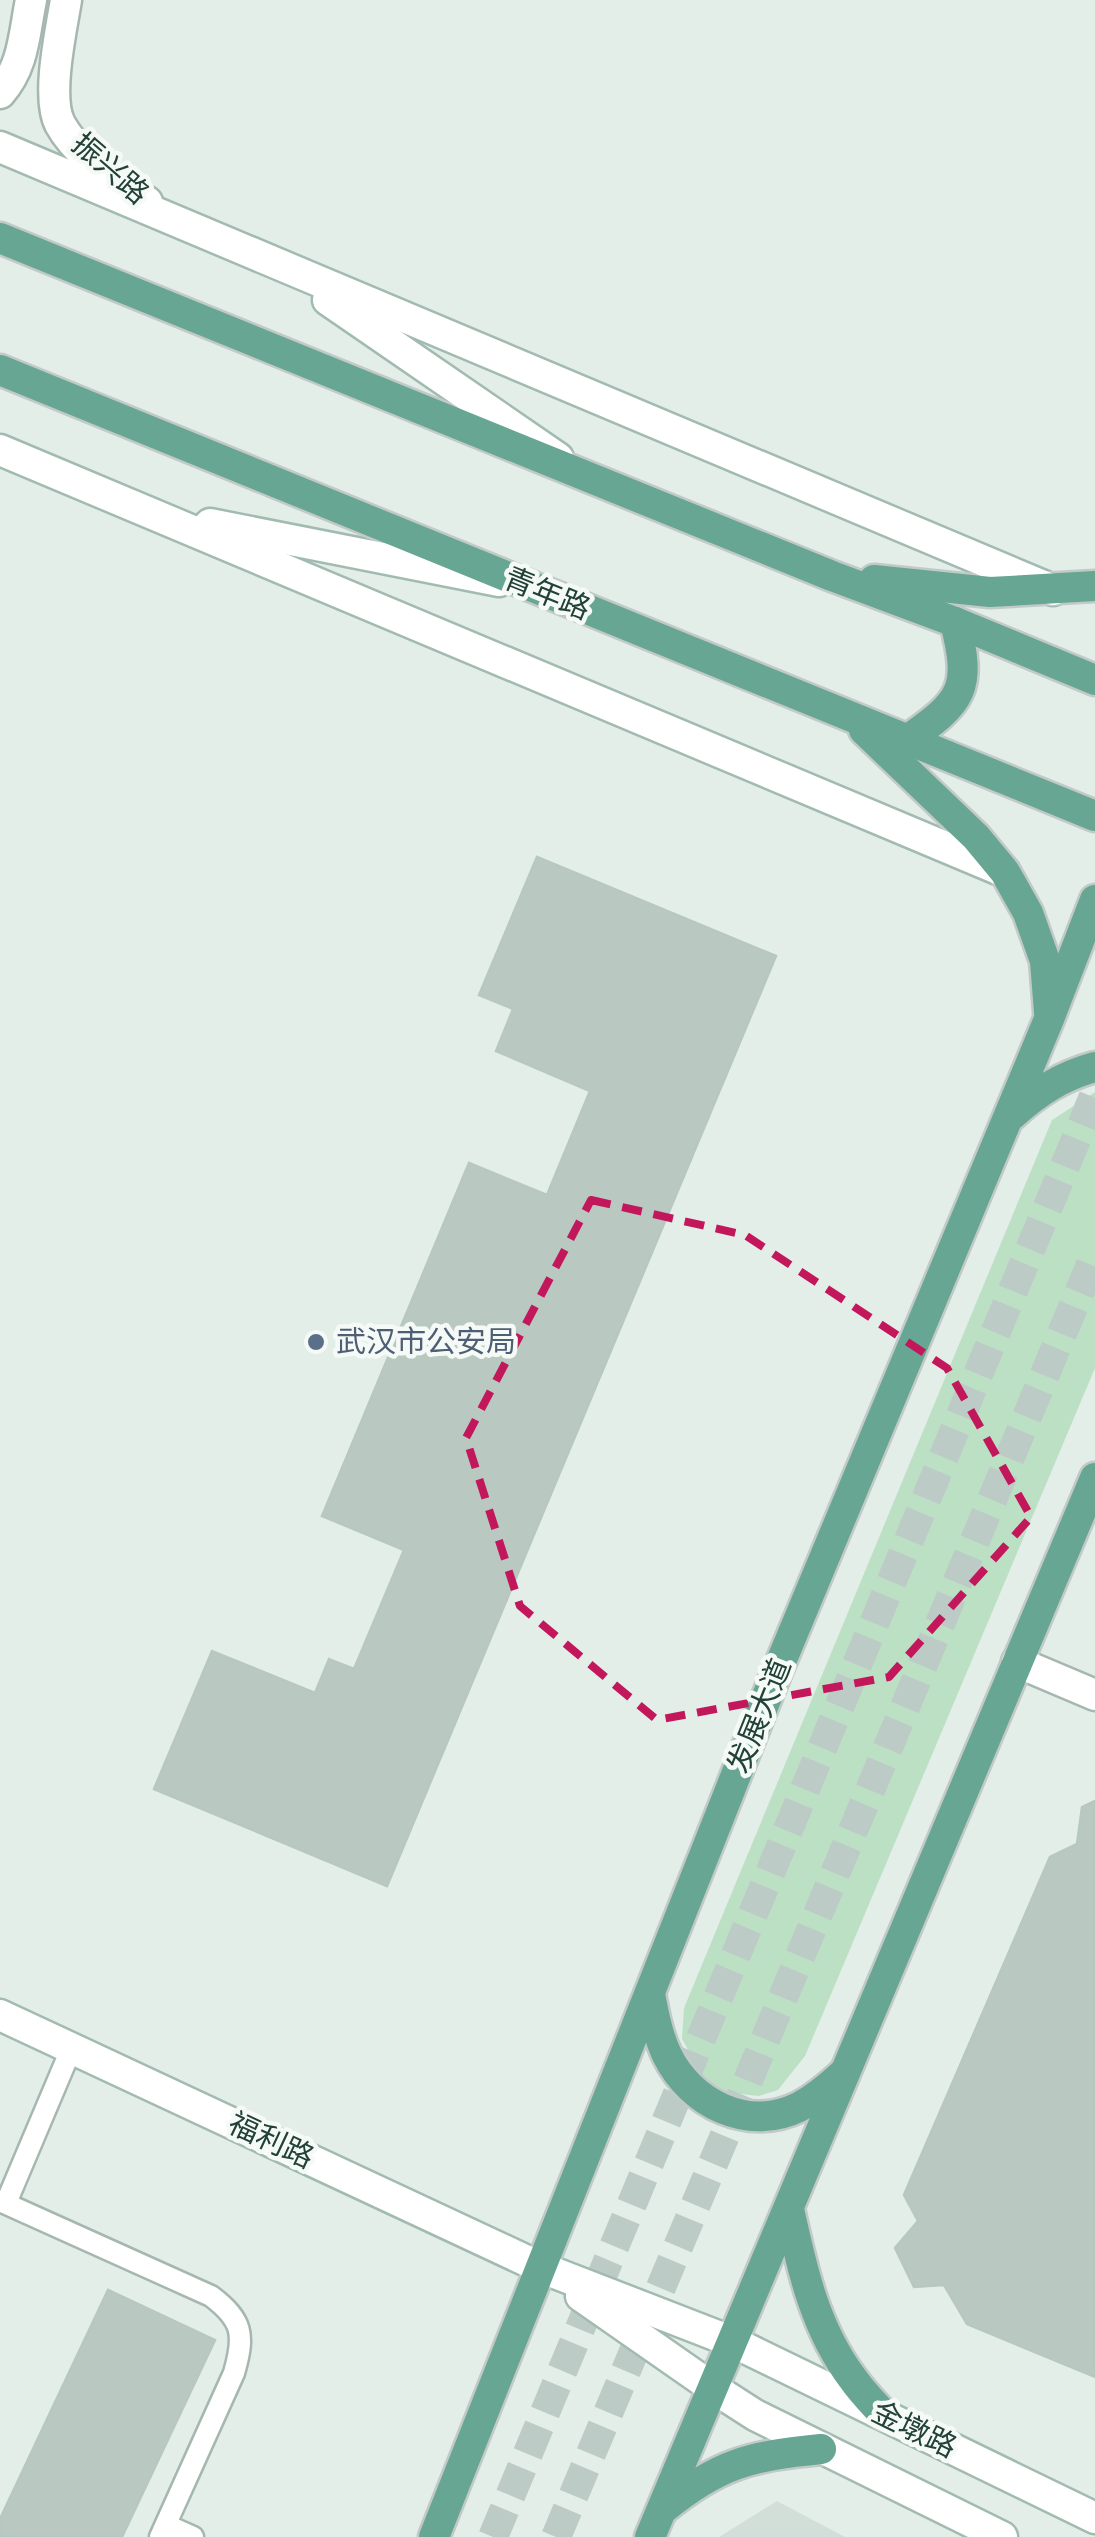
<svg xmlns="http://www.w3.org/2000/svg" width="1095" height="2537" font-family="'Varela Round','Noto Sans SC',sans-serif">
	<rect width="100%" height="100%" fill="#e4eee9"/>
	<polygon fill="#d2ded8" points="777,2501 845,2537 719,2537"/>
	<polygon fill="#bce0c4" points="1095,1092 1095,1368 805,2056 778,2090 759,2096 724,2092 704,2078 682,2039 684,2008 1052,1120"/>
	<g fill="#b9c9c2" stroke="#b6c8c0" stroke-width="2.5">
		<polygon points="537,857 776,956 387,1886 154,1789 212,1651 315,1693 329,1659 354,1669 404,1550 322,1516 469,1163 547,1195 590,1091 496,1051 513,1009 479,995"/>
		<polygon points="1095,1801 1095,2377 967,2324 944,2285 914,2287 895,2248 918,2221 904,2195 1050,1857 1077,1844 1082,1807"/>
		<polygon points="108,2290 215,2340 122,2537 0,2537 0,2519"/>
	</g>
	<g fill="none" stroke-linecap="round" stroke-linejoin="round">
		<g stroke="#bdcbc6" stroke-width="30" stroke-dasharray="30 15" stroke-linecap="butt">
			<polyline points="493,2537 1095,1094"/>
			<polyline points="556,2537 1095,1255"/>
		</g>
		<defs>
			<g id="service">
				<path d="M0,2201L211,2296C243,2320 245,2335 234,2373L160,2537"/>
				<polyline points="6,2203 72,2047"/>
				<polyline points="166,2525 193,2537"/>
			</g>
			<polyline id="minor" points="1017,1662 1095,1695"/>
			<g id="tertiary">
				<path d="M66,0C61,31 46,97 60,124C78,157 118,181 147,202"/>
				<path d="M0,93C24,66 24,34 31,0"/>
			</g>
			<g id="secondary">
				<polyline points="0,147 1053,590"/>
				<polyline points="328,300 558,458"/>
				<polyline points="0,450 1005,872"/>
				<polyline points="210,524 499,581"/>
				<polyline points="0,2015 542,2268 733,2342 1095,2518"/>
				<polyline points="581,2296 713,2388 755,2415 1002,2537"/>
			</g>
			<g id="primary">
				<polyline points="0,238 832,576 955,622 1095,680"/>
				<polyline points="0,370 1095,816"/>
				<polyline points="874,580 990,592 1095,586"/>
				<polyline points="864,730 976,837 1005,872 1028,913 1045,961 1049,1012"/>
				<path d="M907,740C963,701 972,689 955,622"/>
				<path d="M1012,1115C1037,1092 1062,1076 1095,1067"/>
				<path d="M650,1994C654,2015 658,2036 667,2055C691,2104 748,2132 799,2107C816,2098 829,2087 843,2074"/>
				<path d="M789,2209C802,2269 815,2329 853,2379C862,2392 873,2403 884,2415"/>
				<path d="M663,2509C719,2463 751,2456 821,2449"/>
				<polyline points="434,2537 778,1669 1049,1019 1095,900"/>
				<polyline points="650,2537 1095,1478"/>
			</g>
		</defs>
		<use href="#service" stroke="#a6b7b0" stroke-width="25"/>
		<use href="#minor" stroke="#a6b7b0" stroke-width="35"/>
		<use href="#tertiary" stroke="#a6b7b0" stroke-width="35"/>
		<use href="#secondary" stroke="#a2bbb1" stroke-width="35"/>
		<use href="#primary" stroke="#c1cac7" stroke-width="35"/>
		<use href="#service" stroke="#fff" stroke-width="20"/>
		<use href="#minor" stroke="#fff" stroke-width="30"/>
		<use href="#tertiary" stroke="#fff" stroke-width="30"/>
		<use href="#secondary" stroke="#fff" stroke-width="30"/>
		<use href="#primary" stroke="#67a693" stroke-width="30"/>
	</g>
	<path fill="none" stroke="#c2185b" stroke-width="8" stroke-dasharray="20 12" stroke-linejoin="round" d="M591,1200L745,1235L947,1368L1031,1517L889,1677L657,1720L520,1606L466,1438Z"/>
	<circle fill="#5c6f8a" stroke="#f5faf7" stroke-width="4" cx="316" cy="1342" r="10"/>
	<g text-anchor="middle" dominant-baseline="central" stroke-width="9" stroke-linejoin="round" paint-order="stroke">
		<g font-size="30" fill="#224138" stroke="#f5faf7">
			<text transform="translate(110 169) rotate(41)">振兴路</text>
			<text transform="translate(547 594) rotate(22)">青年路</text>
			<text transform="translate(760 1716) rotate(-68)">发展大道</text>
			<text transform="translate(271 2141) rotate(25)">福利路</text>
			<text transform="translate(914 2430) rotate(26)">金墩路</text>
		</g>
		<g font-size="30" fill="#4e5e75" stroke="#f5faf7" text-anchor="start">
			<text x="336" y="1342">武汉市公安局</text>
		</g>
	</g>
</svg>
